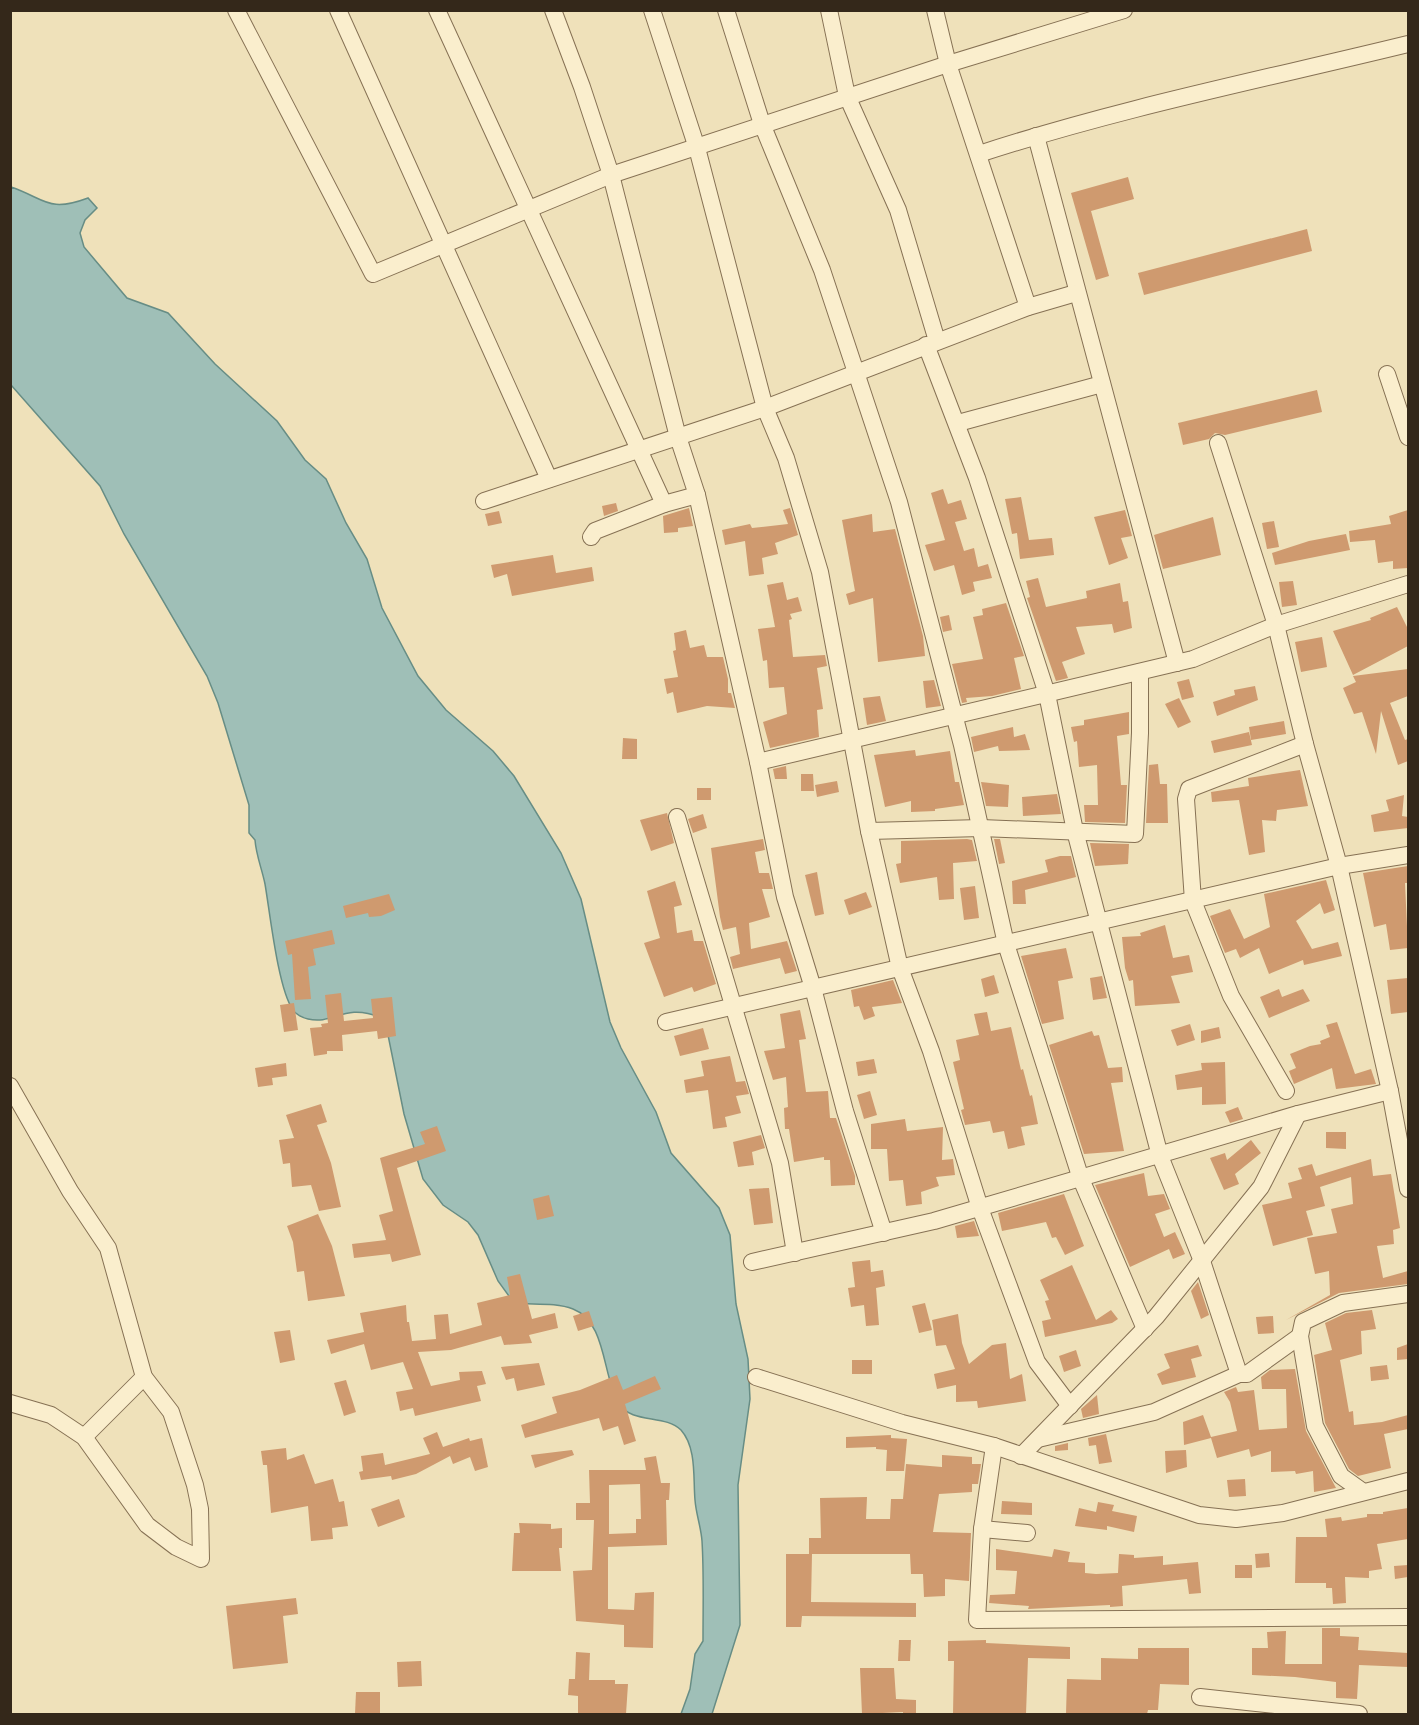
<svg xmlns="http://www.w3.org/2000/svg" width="1419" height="1725" font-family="Spectral,serif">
	<rect width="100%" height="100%" fill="#efe1ba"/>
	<path fill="#9fbfb7" stroke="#678d85" stroke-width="1.5" d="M11,187C46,199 48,213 88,198L97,208L85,220L80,233L84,247L127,298L168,313L215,364L277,421L305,460L326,479L346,523L367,559L382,608L418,676L446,710L493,751L514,776L561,853L581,899L610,1022L621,1048L656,1112L671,1153L719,1208L730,1235L736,1304L748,1359L750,1399L738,1485L740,1625L712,1714H681L690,1689L695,1654L703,1641C703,1607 704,1574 702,1541C701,1527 696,1514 695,1500C693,1479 697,1448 681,1430C665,1414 632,1424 619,1404C602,1376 607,1322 573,1309C555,1302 532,1305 514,1303L498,1281L478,1235L468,1222L443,1205L423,1179L404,1114L387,1030L380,1017C343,1003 334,1025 308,1019C303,1018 295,1014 293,1010C278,989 270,913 265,884C262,869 256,855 255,840L249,833V805L218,703L207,676L124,534L100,486L11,385Z"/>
	<g fill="#cf9a6f" fill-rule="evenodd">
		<polygon points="1128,177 1134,199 1091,211 1109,276 1096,280 1071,193"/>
		<polygon points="1307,229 1312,251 1144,295 1138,273"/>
		<polygon points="1317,390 1322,412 1225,435 1215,433 1209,439 1183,445 1178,423"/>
		<polygon points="943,489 948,504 961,500 967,519 955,522 964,551 974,548 978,567 988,564 992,578 973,582 975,591 962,595 954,565 934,571 925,545 945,540 931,493"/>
		<polygon points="1021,497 1029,540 1052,538 1054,555 1020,559 1017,533 1012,534 1005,499"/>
		<polygon points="616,503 618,511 604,516 602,506"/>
		<polygon points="689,508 693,526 678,528 678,532 664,533 663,516"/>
		<polygon points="790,508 798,535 775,543 778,554 762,558 764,574 749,576 745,541 725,545 722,530 750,524 752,528 788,524 783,510"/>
		<polygon points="1125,510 1132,536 1121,538 1128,558 1109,565 1094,517"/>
		<polygon points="1408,510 1408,568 1393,569 1393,561 1378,563 1375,540 1350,542 1349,531 1391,524 1389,516"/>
		<polygon points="499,511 502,523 488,526 485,514"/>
		<polygon points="872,514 873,532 895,529 923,636 925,656 878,662 873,598 849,605 846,594 855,591 842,520"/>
		<polygon points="1213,517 1221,555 1163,569 1154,535"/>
		<polygon points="1274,521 1279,547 1267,549 1262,523"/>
		<polygon points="1346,534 1350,550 1275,565 1272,553 1309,541"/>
		<polygon points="553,555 556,573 592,567 594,581 512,596 507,574 494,578 491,565"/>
		<polygon points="1038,578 1046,607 1087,598 1086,591 1120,583 1123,602 1128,601 1132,628 1114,633 1112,624 1076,627 1085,654 1062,662 1068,678 1056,681 1027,598 1030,597 1026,581"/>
		<polygon points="1293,581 1297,605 1282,607 1279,582"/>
		<polygon points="783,582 787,600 798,597 802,611 790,614 792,619 789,620 793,657 825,655 827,666 817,668 823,709 817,710 819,737 770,748 763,722 787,714 784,687 769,688 767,660 763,661 758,629 775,627 767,585"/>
		<polygon points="1006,603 1024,656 1014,658 1021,689 992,696 966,698 967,702 962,703 952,664 983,659 973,617 983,615 982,609"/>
		<polygon points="1397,607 1408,629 1408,646 1353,675 1333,631 1371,620 1370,618"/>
		<polygon points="949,615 952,630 943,632 940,617"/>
		<polygon points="686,630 690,648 704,645 707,657 723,657 728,679 728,693 731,693 735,708 707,706 677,713 673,692 667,694 664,679 678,677 673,651 676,650 674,633"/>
		<polygon points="1322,637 1327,667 1301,672 1295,642"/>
		<polygon points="1408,669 1408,696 1390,703 1405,740 1408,739 1408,761 1398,765 1381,711 1376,754 1362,712 1354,714 1343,688 1356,682 1353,676"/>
		<polygon points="1189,679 1194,697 1182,700 1177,682"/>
		<polygon points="934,680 941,706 926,708 923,681"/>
		<polygon points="1255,686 1258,700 1217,716 1213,702 1235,695 1234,690"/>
		<polygon points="880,696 886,721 867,725 863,698"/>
		<polygon points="1179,698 1191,722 1178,728 1165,704"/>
		<polygon points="1129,712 1129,734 1117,736 1121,785 1127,785 1125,823 1085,822 1084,805 1098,805 1097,765 1079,767 1077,741 1074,742 1071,727 1084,725 1084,720"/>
		<polygon points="1284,721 1286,734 1251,740 1249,727"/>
		<polygon points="1013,727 1014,737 1025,734 1030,750 999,751 998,746 974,752 971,737"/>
		<polygon points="1249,732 1252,745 1214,753 1211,741"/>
		<polygon points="623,738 637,739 637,759 622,759"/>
		<polygon points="915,750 916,756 950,751 955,782 959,782 964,805 935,809 935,811 911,812 911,801 885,807 874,755"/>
		<polygon points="1158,764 1160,784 1167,784 1168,823 1146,823 1149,765"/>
		<polygon points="786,766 787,779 775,779 773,769"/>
		<polygon points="1300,770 1308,806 1277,810 1276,821 1262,820 1265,852 1249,855 1239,800 1212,802 1211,792 1249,786 1248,778"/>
		<polygon points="801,774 813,774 814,791 801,791"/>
		<polygon points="837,781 839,792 817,797 815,785"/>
		<polygon points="981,782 1009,785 1008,807 986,806"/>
		<rect x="697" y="788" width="14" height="12"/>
		<polygon points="1057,794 1061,814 1023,816 1022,797"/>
		<polygon points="1404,795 1402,816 1408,817 1408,828 1374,832 1371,815 1389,811 1386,800"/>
		<polygon points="667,813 674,843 651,851 640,820"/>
		<polygon points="703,814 707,828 693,833 688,819"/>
		<polygon points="763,839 765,850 755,852 759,873 769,873 773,889 762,889 770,917 749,923 751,949 787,941 797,971 785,974 780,958 733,969 730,957 740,954 736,927 723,930 720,917 711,848"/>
		<polygon points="967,839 972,840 977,861 953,863 954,899 939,900 937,877 900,883 896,864 901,863 901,841"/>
		<polygon points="994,839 1000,839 1005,863 999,864"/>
		<polygon points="1090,843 1129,844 1128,864 1095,866"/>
		<polygon points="1060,856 1071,856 1076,877 1025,890 1026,904 1013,904 1012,881 1048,872 1045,860"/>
		<polygon points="1408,866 1408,883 1405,883 1408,948 1390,950 1386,924 1374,927 1363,873"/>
		<polygon points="817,872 824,914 815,916 805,875"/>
		<polygon points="1326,880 1335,910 1324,914 1320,903 1296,921 1312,949 1338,942 1342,956 1304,965 1303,960 1269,974 1259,948 1240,958 1236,949 1225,953 1210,916 1230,909 1244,939 1270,927 1264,894"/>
		<polygon points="675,881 682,905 674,907 677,933 692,930 694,941 703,941 716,984 694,992 692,987 664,997 644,943 660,938 647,891"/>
		<polygon points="975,886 979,918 964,920 960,888"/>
		<polygon points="866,892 872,907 849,915 844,900"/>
		<polygon points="389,894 395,910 381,916 369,917 368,913 346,918 343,906"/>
		<polygon points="1165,925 1173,958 1189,955 1193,972 1171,976 1180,1003 1135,1006 1133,980 1129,981 1125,968 1122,937 1141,936 1140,933"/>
		<polygon points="332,930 335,944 313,949 316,965 308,967 311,999 295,1000 292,954 288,955 285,941"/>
		<polygon points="1066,948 1073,978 1058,981 1064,1019 1042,1024 1021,956"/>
		<polygon points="994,975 999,993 985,997 981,979"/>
		<polygon points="1102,976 1107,998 1093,1000 1090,978"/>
		<polygon points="1408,978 1408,1012 1391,1014 1387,980"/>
		<polygon points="893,980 902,1003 872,1007 875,1016 864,1020 859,1006 854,1007 851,990"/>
		<polygon points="1279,989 1282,997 1303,989 1310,1001 1269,1018 1260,997"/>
		<polygon points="341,993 344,1021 373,1018 371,999 392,997 396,1036 378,1039 377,1031 342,1035 343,1051 327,1051 327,1054 314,1056 310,1028 322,1027 321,1024 328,1023 325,995"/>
		<polygon points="294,1003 298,1030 284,1032 280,1005"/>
		<polygon points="800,1010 806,1039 799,1040 806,1092 828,1091 830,1118 836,1118 855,1176 855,1185 831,1186 830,1160 824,1160 824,1157 794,1162 789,1129 785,1129 784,1108 788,1107 786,1077 773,1080 764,1051 785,1048 780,1014"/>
		<polygon points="987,1012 991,1031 1011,1027 1021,1070 1023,1069 1030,1096 1032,1095 1038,1124 1021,1127 1025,1145 1008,1149 1004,1131 993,1133 990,1121 965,1125 961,1110 964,1109 953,1062 960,1060 956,1040 979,1035 974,1014"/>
		<polygon points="1337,1022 1355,1074 1371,1069 1376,1084 1336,1089 1332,1068 1294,1084 1289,1071 1296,1068 1290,1054 1310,1046 1321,1044 1320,1041 1330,1037 1326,1025"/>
		<polygon points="1190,1024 1195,1040 1177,1046 1171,1030"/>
		<polygon points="1219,1027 1221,1038 1201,1043 1201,1031"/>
		<polygon points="703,1028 709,1049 680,1056 674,1036"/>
		<polygon points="1092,1031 1094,1036 1099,1035 1108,1068 1122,1067 1123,1082 1111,1083 1124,1151 1084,1154 1049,1045"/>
		<polygon points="730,1056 736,1082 745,1081 749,1094 736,1096 741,1113 725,1117 727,1127 713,1129 708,1090 686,1093 684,1080 704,1076 701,1061"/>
		<polygon points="874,1059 877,1073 858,1076 856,1062"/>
		<polygon points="1225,1062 1226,1104 1202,1105 1202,1087 1177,1090 1175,1075 1202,1070 1201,1063"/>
		<polygon points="286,1063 287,1076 272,1078 273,1085 258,1087 255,1068"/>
		<polygon points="870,1091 877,1115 864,1119 857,1095"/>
		<polygon points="321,1104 327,1122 317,1125 331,1163 341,1207 319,1211 311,1185 292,1187 290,1163 283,1164 279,1140 294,1138 286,1115"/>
		<polygon points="1238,1107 1243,1119 1230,1123 1225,1112"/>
		<polygon points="905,1119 907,1131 943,1127 942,1160 953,1159 955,1175 936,1177 939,1186 921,1192 922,1204 906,1206 903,1180 889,1181 887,1149 871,1149 871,1124"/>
		<polygon points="437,1126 446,1151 397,1168 421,1255 392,1262 390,1254 354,1258 352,1244 386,1240 379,1215 393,1211 380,1158 425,1144 420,1132"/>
		<polygon points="1326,1132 1346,1132 1346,1149 1326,1148"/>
		<polygon points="761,1135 765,1148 752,1152 754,1165 738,1167 733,1142"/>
		<polygon points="1251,1140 1261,1153 1235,1174 1239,1184 1224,1190 1210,1158 1225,1153 1227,1160"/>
		<polygon points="1371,1159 1373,1176 1391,1174 1400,1228 1393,1230 1394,1244 1377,1246 1383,1278 1408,1271 1408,1284 1339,1293 1286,1320 1330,1295 1329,1271 1315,1274 1307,1238 1337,1233 1331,1209 1353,1204 1351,1177 1320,1187 1325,1206 1306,1211 1313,1235 1273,1246 1262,1205 1292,1198 1288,1183 1302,1179 1298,1168 1312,1164 1316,1176"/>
		<polygon points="1144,1173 1148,1196 1164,1194 1170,1209 1155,1214 1164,1237 1175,1232 1185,1254 1173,1259 1169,1249 1130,1267 1095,1185"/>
		<polygon points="769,1188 773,1223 754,1225 749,1189"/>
		<polygon points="1064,1194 1084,1246 1065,1255 1056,1237 1052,1238 1046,1222 1002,1231 998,1213"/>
		<polygon points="549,1195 554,1216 537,1220 533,1199"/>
		<polygon points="318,1214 332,1246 345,1296 308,1301 304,1271 297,1272 293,1242 287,1226"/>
		<polygon points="974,1221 979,1236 957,1238 955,1226"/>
		<polygon points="870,1260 871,1272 883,1270 885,1286 876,1288 879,1325 866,1326 864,1305 851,1307 848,1288 855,1287 852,1262"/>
		<polygon points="1072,1265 1096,1320 1111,1310 1118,1319 1112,1323 1045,1337 1042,1321 1051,1319 1045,1301 1049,1300 1040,1280"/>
		<polygon points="520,1274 532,1319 555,1313 558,1328 529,1335 532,1343 504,1345 501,1336 451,1350 418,1352 431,1386 460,1380 459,1372 482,1371 486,1384 477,1386 481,1401 415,1416 413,1408 400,1411 396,1392 413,1389 403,1362 371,1370 364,1344 331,1354 327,1340 364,1332 360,1313 406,1305 407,1322 409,1322 412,1341 436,1339 434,1315 448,1314 450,1334 482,1325 477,1303 510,1295 507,1277"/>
		<polygon points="1198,1282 1209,1315 1201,1319 1191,1291"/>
		<polygon points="925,1303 932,1330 919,1333 912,1306"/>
		<polygon points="1372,1310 1376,1329 1361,1331 1362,1354 1340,1360 1349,1412 1353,1411 1354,1425 1382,1422 1408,1415 1408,1429 1384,1434 1391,1468 1358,1476 1349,1469 1325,1423 1314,1355 1332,1350 1325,1323 1346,1313"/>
		<polygon points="589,1311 594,1326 578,1331 573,1316"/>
		<polygon points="958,1314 962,1343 969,1364 992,1345 1006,1343 1010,1379 1022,1374 1026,1401 978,1408 977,1401 956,1402 956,1385 937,1389 934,1374 955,1369 946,1345 936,1346 932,1320"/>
		<polygon points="1273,1316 1274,1333 1258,1334 1256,1317"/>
		<polygon points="290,1330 295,1360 280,1363 274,1332"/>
		<polygon points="1408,1344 1408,1359 1397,1360 1397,1348"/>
		<polygon points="1198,1345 1202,1356 1191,1359 1196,1377 1162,1385 1157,1374 1170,1368 1164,1354"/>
		<polygon points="1076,1350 1081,1366 1064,1372 1059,1356"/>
		<rect x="852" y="1360" width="20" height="14"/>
		<polygon points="539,1363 545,1385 517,1391 514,1378 506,1380 501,1367"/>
		<polygon points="1387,1365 1389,1379 1371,1381 1370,1367"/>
		<polygon points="1295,1369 1306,1431 1336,1488 1314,1492 1313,1471 1296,1474 1295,1471 1271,1472 1271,1451 1251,1457 1249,1449 1217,1458 1211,1438 1184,1445 1183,1422 1203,1415 1211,1437 1237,1431 1230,1402 1224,1392 1236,1387 1238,1392 1254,1390 1259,1430 1287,1428 1286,1389 1262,1389 1261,1377 1270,1370"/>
		<polygon points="617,1375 623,1390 655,1376 661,1389 625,1404 636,1441 624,1445 618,1426 603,1431 599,1418 525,1438 521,1425 557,1413 552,1397 580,1390"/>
		<polygon points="346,1380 356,1412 344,1416 334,1383"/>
		<polygon points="1097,1395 1099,1414 1083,1418 1081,1409"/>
		<polygon points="437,1432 443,1447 469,1438 470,1441 482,1438 488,1467 475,1471 470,1457 453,1464 450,1456 416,1474 392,1480 391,1476 361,1480 359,1472 363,1471 361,1456 383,1453 385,1465 430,1454 423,1438"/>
		<polygon points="1106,1434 1112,1462 1099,1464 1096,1445 1089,1446 1088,1438"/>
		<polygon points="891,1435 891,1438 907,1439 904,1471 886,1471 887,1450 876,1449 876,1447 846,1448 846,1437"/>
		<polygon points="1068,1443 1068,1450 1055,1451 1055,1446"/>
		<polygon points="286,1448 287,1460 304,1454 315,1484 333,1479 339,1502 344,1501 348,1526 332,1528 333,1539 311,1541 308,1506 271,1513 267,1465 263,1465 261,1451"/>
		<polygon points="572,1450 574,1455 535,1468 531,1455"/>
		<polygon points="1186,1450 1187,1467 1166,1473 1165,1451"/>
		<polygon points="942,1455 972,1457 972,1464 981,1464 978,1484 972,1484 972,1492 939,1494 933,1532 971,1533 969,1581 945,1579 945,1596 924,1597 923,1574 911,1574 910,1554 809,1554 809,1538 821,1538 820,1498 867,1497 866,1519 890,1519 891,1499 903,1499 906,1464 942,1467"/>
		<path d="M656,1456L661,1483H670L669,1500H666L667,1545L608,1547V1609L634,1610L635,1593L654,1592L653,1648L624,1647V1625L576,1621L573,1571L592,1570L594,1520H576V1503H590L589,1470H646L644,1458ZM640,1484L641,1519H636V1533L609,1534V1485Z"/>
		<polygon points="1245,1479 1246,1496 1229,1497 1227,1480"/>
		<polygon points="399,1499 405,1517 378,1527 371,1509"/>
		<polygon points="1002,1501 1032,1503 1032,1515 1001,1514"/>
		<polygon points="1098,1502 1114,1505 1112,1511 1137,1516 1134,1532 1107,1526 1107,1530 1075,1526 1079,1508 1096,1512"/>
		<polygon points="1408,1508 1408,1539 1377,1544 1382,1569 1369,1571 1369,1578 1345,1577 1346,1603 1333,1604 1332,1588 1326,1588 1326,1583 1295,1583 1296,1537 1327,1537 1325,1519 1341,1517 1342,1521 1367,1517 1367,1514 1383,1514 1383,1512"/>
		<polygon points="519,1523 551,1524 551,1529 562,1528 562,1548 559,1548 561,1571 512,1571 514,1533 520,1533"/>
		<polygon points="996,1549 1052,1557 1054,1549 1070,1552 1068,1562 1085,1563 1085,1573 1096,1574 1118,1573 1119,1554 1134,1555 1134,1558 1163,1556 1163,1565 1198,1562 1201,1593 1189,1594 1187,1579 1122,1586 1123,1606 1110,1607 1110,1605 1028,1609 1029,1606 989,1603 990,1595 1015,1594 1017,1571 996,1570"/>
		<polygon points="1269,1553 1270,1567 1256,1568 1255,1554"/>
		<polygon points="786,1554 812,1554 811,1602 916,1603 916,1617 802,1616 801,1627 786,1627"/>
		<rect x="1235" y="1565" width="17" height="13"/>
		<polygon points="1408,1565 1408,1577 1395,1579 1394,1566"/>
		<polygon points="296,1598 298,1614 283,1616 288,1663 233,1669 226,1606"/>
		<polygon points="1322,1628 1340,1628 1340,1636 1359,1637 1358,1650 1408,1653 1408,1667 1359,1665 1357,1699 1336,1698 1336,1682 1295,1677 1252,1675 1252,1648 1268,1648 1267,1632 1286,1631 1285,1664 1322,1664"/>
		<polygon points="899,1640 911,1640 910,1661 898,1661"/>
		<polygon points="986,1640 986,1643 1070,1647 1070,1659 1028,1658 1026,1714 953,1714 954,1661 948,1661 948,1641"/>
		<polygon points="1138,1648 1189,1648 1189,1685 1160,1684 1158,1710 1148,1710 1147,1714 1066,1714 1067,1679 1101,1680 1101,1658 1138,1659"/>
		<polygon points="576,1652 590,1653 589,1680 615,1680 615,1684 628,1684 626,1714 578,1714 578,1696 568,1695 569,1679 575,1679"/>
		<polygon points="421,1661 422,1686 398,1687 397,1662"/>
		<polygon points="860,1668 894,1668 896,1699 916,1700 916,1714 903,1714 903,1712 862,1714"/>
		<polygon points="356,1692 380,1692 380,1714 355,1714"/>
	</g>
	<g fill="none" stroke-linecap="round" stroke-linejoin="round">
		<defs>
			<g id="street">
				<polyline points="236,10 373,274 611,175 948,64 1124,10"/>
				<polyline points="338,10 549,479"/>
				<polyline points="437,10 664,504"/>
				<polyline points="553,10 582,87 611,175 678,437 697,495 758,762 785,897 813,988 845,1111 884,1233"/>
				<polyline points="652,10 697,148 765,408 786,458 820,572 869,831 900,968 931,1051 980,1208 1037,1362 1070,1406"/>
				<polyline points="726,10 762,124 822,270 899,502 962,745 1006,944 1081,1179 1145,1329"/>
				<polyline points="829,10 847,96 898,210 937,341"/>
				<polyline points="935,10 948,64 1028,307"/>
				<polyline points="1036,136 1177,663"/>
				<path d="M979,154C1119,108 1265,79 1408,44"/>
				<polyline points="926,345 977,478 1047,694 1075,831 1160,1156 1202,1261 1239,1374"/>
				<polyline points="1387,374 1408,437"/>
				<polyline points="958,423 1102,384"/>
				<polyline points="1218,443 1276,625 1305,744 1339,866 1390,1091 1408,1189"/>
				<polyline points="484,501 765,408 1028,307 1076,293"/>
				<polyline points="591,537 595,531 664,504 697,495"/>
				<polyline points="758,762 1193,659 1276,625 1408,584"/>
				<polyline points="677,817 780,1163 795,1253"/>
				<polyline points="869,831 981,828 1135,834 1140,733 1140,672"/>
				<polyline points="666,1022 1339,866 1408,855"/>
				<polyline points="10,1086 70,1191 108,1248 144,1377 171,1412 195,1485 200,1509 201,1559 176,1547 147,1525 84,1437 51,1415 10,1403"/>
				<polyline points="1286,1091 1231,996 1193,901 1186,799 1189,789 1305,744"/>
				<polyline points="752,1262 934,1221 1298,1114 1390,1091"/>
				<polyline points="756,1377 902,1423 994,1446 1199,1515 1236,1519 1283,1513 1408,1481"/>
				<polyline points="84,1437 144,1377"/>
				<polyline points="1038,1439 1154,1412 1239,1374 1247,1374 1300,1336"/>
				<polyline points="994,1446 982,1529 977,1620 1408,1617"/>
				<polyline points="1021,1456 1156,1317 1261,1187 1298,1114"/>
				<polyline points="1362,1491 1341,1476 1315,1426 1300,1336 1303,1322 1343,1303 1408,1294"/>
				<polyline points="982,1529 1027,1533"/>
				<polyline points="1200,1697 1359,1714"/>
			</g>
		</defs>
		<use href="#street" stroke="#867154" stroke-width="18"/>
		<use href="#street" stroke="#faeecd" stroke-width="16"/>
	</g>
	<rect width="1419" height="1725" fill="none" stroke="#34281a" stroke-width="24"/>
</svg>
